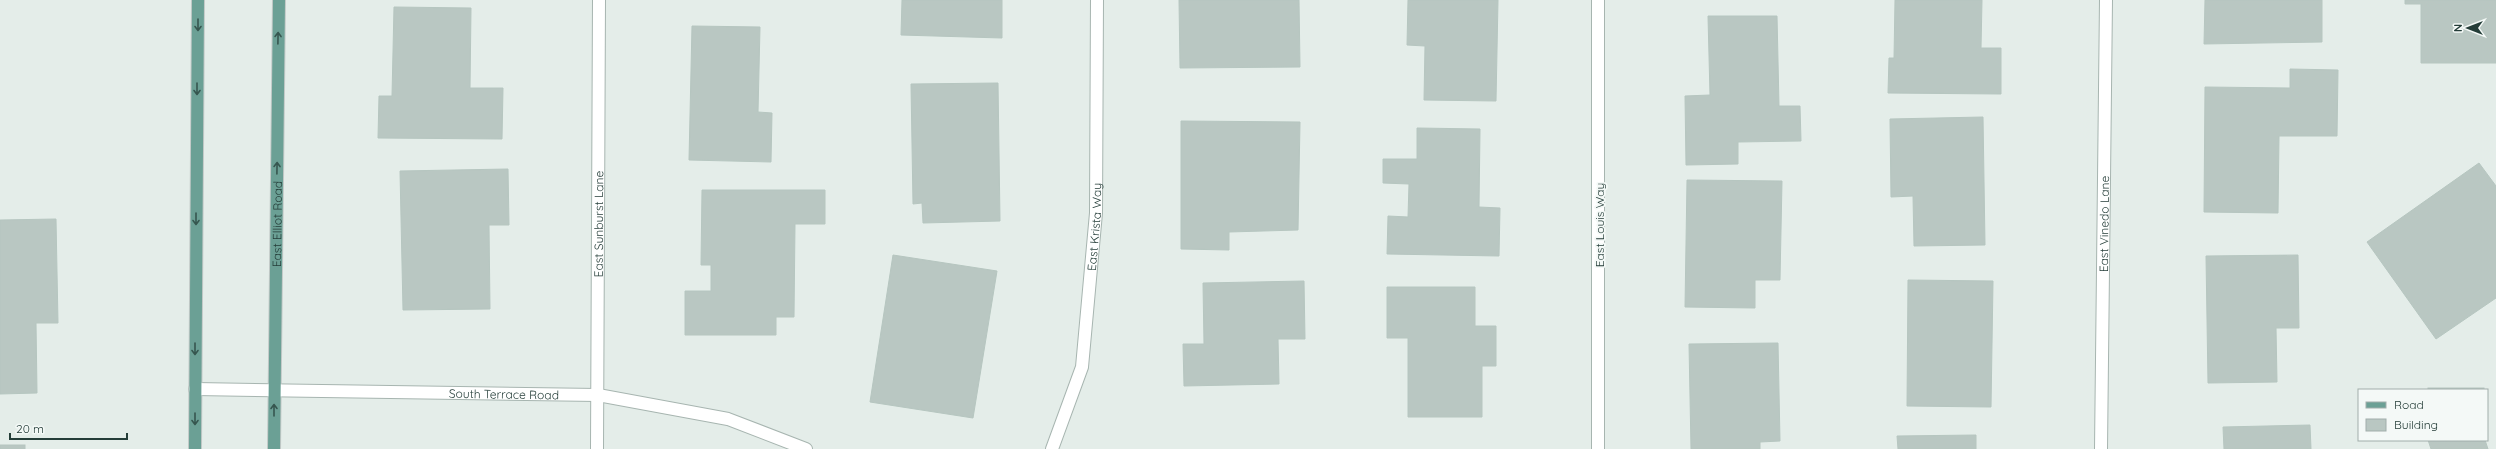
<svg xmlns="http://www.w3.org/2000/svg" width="2496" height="449" font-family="Quicksand,sans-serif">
	<rect width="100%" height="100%" fill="#e4ede9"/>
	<g fill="#b9c7c2" stroke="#b6c6c0">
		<polygon points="902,0 1002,0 1002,38 901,35"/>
		<polygon points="1179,0 1299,0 1300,67 1180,68"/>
		<polygon points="1408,0 1498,0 1496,101 1424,100 1425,46 1407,45"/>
		<polygon points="1895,0 1982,0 1981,48 2001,48 2001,94 1888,93 1889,58 1894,58"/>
		<polygon points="2205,0 2322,0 2322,42 2204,44"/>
		<polygon points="2405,0 2496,0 2496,63 2421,63 2421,4 2405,4"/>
		<polygon points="394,7 471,8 470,88 503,88 502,139 378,138 379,96 392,96"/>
		<polygon points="1708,16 1777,16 1779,106 1800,106 1801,141 1738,142 1738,164 1686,165 1685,96 1710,95"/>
		<polygon points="692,26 760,27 758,112 772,113 771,162 689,160"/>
		<polygon points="2290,69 2338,70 2337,136 2279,136 2278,213 2204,212 2205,87 2290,88"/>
		<polygon points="998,83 1000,221 923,223 922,203 913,204 911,84"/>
		<polygon points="1983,117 1985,245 1914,246 1913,196 1891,197 1890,119"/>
		<polygon points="1181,121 1300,122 1298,230 1229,232 1229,250 1181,249"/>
		<polygon points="1417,128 1480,129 1479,207 1500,208 1499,256 1387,254 1388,216 1408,217 1409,184 1383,183 1383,159 1417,159"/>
		<polygon points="2479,163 2496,186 2496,298 2436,339 2367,242"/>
		<polygon points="508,169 509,225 489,225 490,309 403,310 400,171"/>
		<polygon points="1687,180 1782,181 1780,280 1755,280 1755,308 1685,307"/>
		<polygon points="702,190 825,190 825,224 795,224 794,317 776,317 776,335 685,335 685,291 711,291 711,265 701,265"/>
		<polygon points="56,219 58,323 36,323 37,393 0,394 0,220"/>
		<polygon points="893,255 997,271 973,418 870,402"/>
		<polygon points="2298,255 2299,328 2276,328 2277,382 2208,383 2206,256"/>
		<polygon points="1908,280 1993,281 1991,407 1907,406"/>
		<polygon points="1304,281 1305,339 1278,339 1279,384 1184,386 1183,344 1204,344 1203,283"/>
		<polygon points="1387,287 1475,287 1475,326 1496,326 1496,366 1482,366 1482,417 1408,417 1408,338 1387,338"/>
		<polygon points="1778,343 1780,441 1760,442 1760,449 1691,449 1689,344"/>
		<rect x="2428" y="388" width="56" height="2"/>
		<polygon points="2310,425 2311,449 2224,449 2223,427"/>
		<polygon points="1976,435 1976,449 1898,449 1897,436"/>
		<polygon points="2428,440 2485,440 2488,449 2431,449"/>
		<rect x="0" y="445" width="25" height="4"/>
	</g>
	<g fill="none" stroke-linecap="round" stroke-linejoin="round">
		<defs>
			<g id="minor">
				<path id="s1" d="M195,389L598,395L728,419L806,449"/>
				<path id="s2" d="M597,449L599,0"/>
				<path id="s3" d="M1052,449L1082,367L1096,213L1097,0"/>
				<polyline points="1598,449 1598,0"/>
				<path id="s4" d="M2101,449L2106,0"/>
			</g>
			<g id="major">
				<polyline points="195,449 198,0"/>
				<path id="s5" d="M274,449L279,0"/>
			</g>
		</defs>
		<use href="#minor" stroke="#a7b5b0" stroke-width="14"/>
		<use href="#major" stroke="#c2c9c7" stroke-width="14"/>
		<use href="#minor" stroke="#fff" stroke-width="12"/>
		<use href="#major" stroke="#6ba095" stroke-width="12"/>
	</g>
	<defs><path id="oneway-shaft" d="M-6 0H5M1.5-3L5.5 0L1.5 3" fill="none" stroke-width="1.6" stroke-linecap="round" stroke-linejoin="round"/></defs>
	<g stroke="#36564f">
		<use href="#oneway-shaft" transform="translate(198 25) rotate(90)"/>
		<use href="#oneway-shaft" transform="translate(278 38) rotate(-89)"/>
		<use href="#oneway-shaft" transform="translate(197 89) rotate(90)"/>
		<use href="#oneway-shaft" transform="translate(277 168) rotate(-89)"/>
		<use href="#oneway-shaft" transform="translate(196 219) rotate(90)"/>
		<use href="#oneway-shaft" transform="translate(195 349) rotate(90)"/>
		<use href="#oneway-shaft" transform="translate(274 410) rotate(-90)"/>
		<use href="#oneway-shaft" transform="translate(195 419) rotate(90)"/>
	</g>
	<g text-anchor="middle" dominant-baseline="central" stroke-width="3.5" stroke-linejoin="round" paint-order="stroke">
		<g font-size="12" fill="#243d38" stroke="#f4f9f7">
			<text stroke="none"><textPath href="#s5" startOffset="225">East Elliot Road</textPath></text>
			<text stroke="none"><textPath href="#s4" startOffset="225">East Vinedo Lane</textPath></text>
			<text stroke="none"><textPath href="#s2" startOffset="225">East Sunburst Lane</textPath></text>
			<text transform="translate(1599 225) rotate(-90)">East Louis Way</text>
			<text stroke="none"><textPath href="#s3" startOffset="228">East Krista Way</textPath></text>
			<text stroke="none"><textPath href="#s1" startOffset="309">South Terrace Road</textPath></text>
		</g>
	</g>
	<rect x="2358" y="389" width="130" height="52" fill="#f4f9f7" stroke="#a1aeab"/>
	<rect x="2366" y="402" width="20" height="6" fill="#6ba095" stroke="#a1aeab"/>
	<text x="2394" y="409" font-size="12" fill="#243d38">Road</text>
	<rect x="2366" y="419" width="20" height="12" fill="#b9c7c2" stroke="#a1aeab"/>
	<text x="2394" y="429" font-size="12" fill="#243d38">Building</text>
	<g transform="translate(2468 28) rotate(270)" stroke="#f4f9f7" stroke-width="3" paint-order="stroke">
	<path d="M0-3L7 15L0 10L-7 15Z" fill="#243d38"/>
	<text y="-6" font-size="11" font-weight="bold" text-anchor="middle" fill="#243d38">N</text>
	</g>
	<path d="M10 433v6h117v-6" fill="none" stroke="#243d38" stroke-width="2"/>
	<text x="16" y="433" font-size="12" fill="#243d38" stroke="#f4f9f7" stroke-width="3" paint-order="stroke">20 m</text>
</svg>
